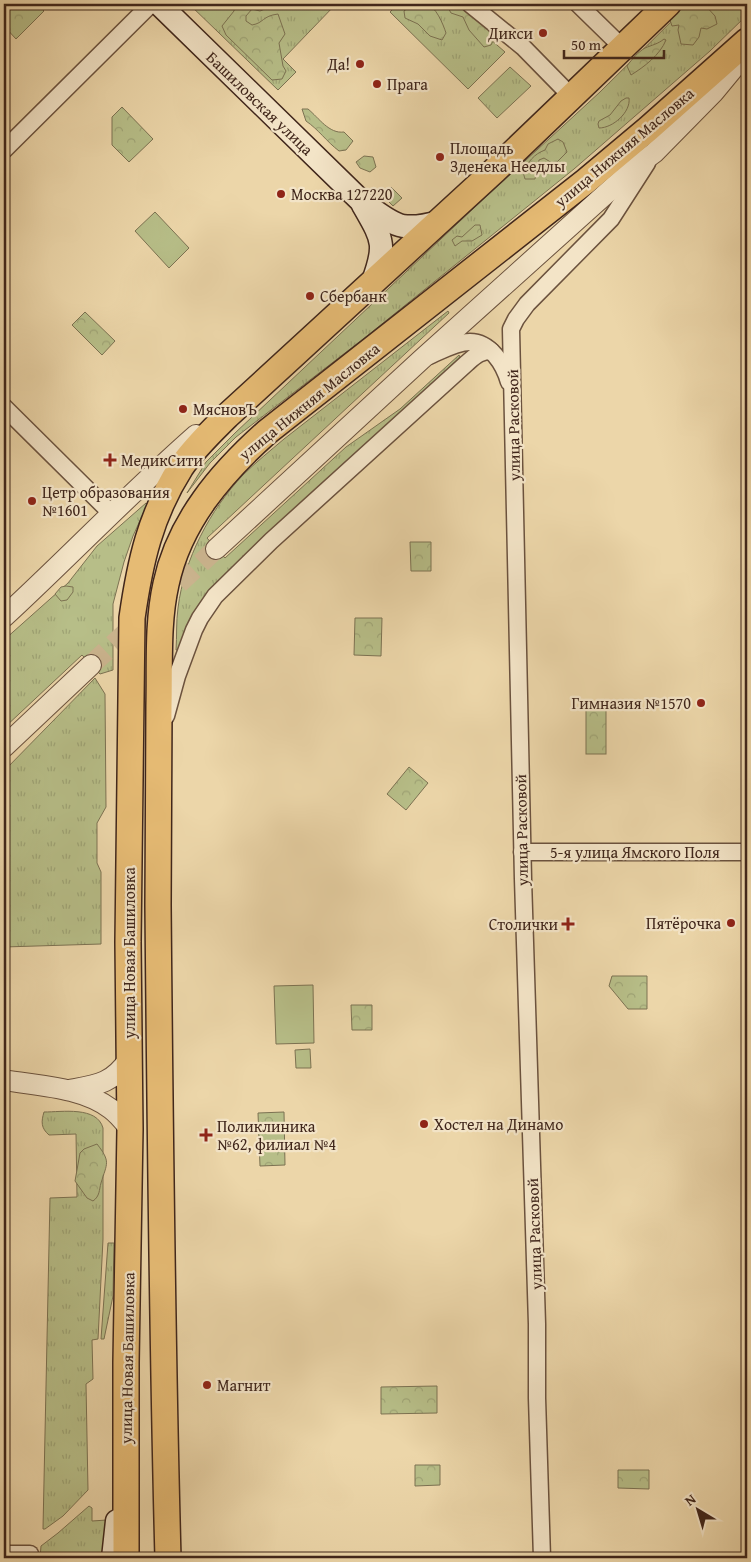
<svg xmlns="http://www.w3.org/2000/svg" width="751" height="1562" font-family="'Gentium Book Plus',serif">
	<defs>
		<pattern id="grass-tufts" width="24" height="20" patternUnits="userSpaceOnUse" patternTransform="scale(1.25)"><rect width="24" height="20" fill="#b7be88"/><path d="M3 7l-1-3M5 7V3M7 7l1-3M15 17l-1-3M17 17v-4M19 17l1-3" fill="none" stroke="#9ea375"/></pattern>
		<pattern id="forest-crowns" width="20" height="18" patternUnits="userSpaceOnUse" patternTransform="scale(1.25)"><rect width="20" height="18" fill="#b7be88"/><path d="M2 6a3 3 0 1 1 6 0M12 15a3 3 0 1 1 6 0" fill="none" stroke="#9ea375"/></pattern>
	</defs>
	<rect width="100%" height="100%" fill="#ecd6a9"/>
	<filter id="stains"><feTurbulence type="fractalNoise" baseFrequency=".004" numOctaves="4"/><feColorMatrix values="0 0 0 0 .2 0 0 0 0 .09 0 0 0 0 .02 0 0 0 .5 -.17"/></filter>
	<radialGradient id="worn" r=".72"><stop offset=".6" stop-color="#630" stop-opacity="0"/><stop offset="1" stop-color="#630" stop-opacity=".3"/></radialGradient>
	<g fill="url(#grass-tufts)" stroke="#7c7252">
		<polygon points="189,4 336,4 283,59 296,72 278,90"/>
		<polygon points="398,4 450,4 505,52 468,89 390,12"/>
		<polygon points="689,4 747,4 747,15 710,51 574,169 367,336 236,437 210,463 187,493 206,462 235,433 475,207 600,92"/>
		<polygon points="510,67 531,86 497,118 478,98"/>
		<polygon points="391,187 402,198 393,206 383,196"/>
		<path d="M448,311L449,313L207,538L225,558L346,447L400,409L459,355L460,357C380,433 296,504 217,582C197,605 190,623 178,650H176C177,636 176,622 178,608C184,559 210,510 243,475C256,462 270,451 284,439Z"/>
		<polygon points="146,503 147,505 133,536 124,562 113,604 113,670 100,674 82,655 4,728 4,640 68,583 97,546"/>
		<polygon points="95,678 105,694 106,807 97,823 97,863 101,872 101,944 4,947 4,771"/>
		<path d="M44,1112C62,1112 97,1106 103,1128V1239L98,1339L92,1340L93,1379L86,1384L88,1490L63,1516L45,1529H43L50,1198L77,1197L76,1134L49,1135C41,1128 41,1122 44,1112Z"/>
		<polygon points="108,1243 114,1243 113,1296 104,1339 101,1339"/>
		<polygon points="89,1506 92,1508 92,1521 107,1520 102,1558 40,1558 41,1546 58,1533"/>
	</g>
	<g fill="url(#forest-crowns)" stroke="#7c7252">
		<polygon points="4,4 37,4 44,11 16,39 4,26"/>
		<path d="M235,4H277L260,11L252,9L246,16V21L252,25C264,23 262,16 278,14L285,34L279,43L283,66L286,71L282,79L272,80L226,35L222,26L234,11Z"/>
		<path d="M413,4C417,4 422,3 426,4C436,6 443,24 446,33L442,40L430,36L418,24L405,18L404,11Z"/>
		<polygon points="446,4 464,4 486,24 493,41 491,45 484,47 469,30 463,17 451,13"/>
		<polygon points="683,4 704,4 715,16 717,24 707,29 701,28 699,37 693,45 681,44 678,30 679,25 672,26 669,17"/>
		<path d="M664,39L666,40C660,55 644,67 631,75L627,66C632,59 638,52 645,48C652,45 658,44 664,39Z"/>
		<path d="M626,98H629C631,112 613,128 599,128L598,124L599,121L610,115L621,101Z"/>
		<polygon points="122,107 153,139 129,162 112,145 112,117"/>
		<path d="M302,109H308C319,118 329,134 344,132L353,141L346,150L339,151C326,141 319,130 306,121Z"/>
		<path d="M558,139L563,142L567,152L557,162L552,163L544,158L539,160L535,179H525L523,172C528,162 534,154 545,150L548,144Z"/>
		<polygon points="364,156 373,157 376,167 370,172 360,168 356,162"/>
		<polygon points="475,225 480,225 482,235 472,241 462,241 455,246 452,240 457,236 462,237"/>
		<polygon points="85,312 115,341 102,355 72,325"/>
		<polygon points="410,542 431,542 431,571 411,571"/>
		<polygon points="66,586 73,587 73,592 67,600 61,601 55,594 61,587"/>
		<polygon points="355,618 382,618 381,656 354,655"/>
		<rect x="586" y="707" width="20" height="47"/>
		<polygon points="409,767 428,783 406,810 387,794"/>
		<polygon points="612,976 647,976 647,1009 628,1009 609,986"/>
		<polygon points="351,1005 372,1005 372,1030 352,1030"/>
		<polygon points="284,1112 285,1165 260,1166 258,1113"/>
		<path d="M97,1144C111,1162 107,1163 101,1183C99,1190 100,1196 93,1201L87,1198L75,1181L80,1153L84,1149Z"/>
		<polygon points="437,1386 437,1413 381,1414 381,1387"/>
		<polygon points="415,1465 440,1465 440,1485 415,1486"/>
		<polygon points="618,1470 649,1470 649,1489 618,1488"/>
	</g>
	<g fill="#b7be88" stroke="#7c7252">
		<polygon points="155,212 189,248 169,268 135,231"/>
		<polygon points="313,985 314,1043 276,1044 274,986"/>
		<polygon points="310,1049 311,1068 296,1068 295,1050"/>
	</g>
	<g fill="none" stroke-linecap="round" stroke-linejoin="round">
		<polyline stroke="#cab38d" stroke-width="20" stroke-dasharray="20 10" stroke-linecap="butt" points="91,665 216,549"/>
		<defs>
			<g id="minor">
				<polyline points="470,4 523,47 572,97"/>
				<polyline points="578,4 623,48"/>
				<polyline points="4,150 151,4"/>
				<path d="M429,356C441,351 456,342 470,342C490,342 504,364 509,382"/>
				<polyline points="4,407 112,514"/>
				<path d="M166,716L177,676L194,630L200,618L215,596L271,541L467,363C475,356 480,351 491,351"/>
				<polyline points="522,852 747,852"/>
				<polyline points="4,1554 30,1554"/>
				<polyline points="542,1558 537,1398 537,1324 523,879 511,329 516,319 527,304 611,219 647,163"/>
			</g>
			<g id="tertiary">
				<polyline points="216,549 422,359 639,164 654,153 714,92 747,52"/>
				<path d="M4,617C69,557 130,493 196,435"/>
				<polyline points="4,747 91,665"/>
				<path d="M4,1080C39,1086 82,1087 111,1109C119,1115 124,1122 130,1129"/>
				<path d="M69,1090C97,1085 112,1084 129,1059"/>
			</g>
			<g id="secondary">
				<path d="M159,4L362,202C373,209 390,224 403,226C415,228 428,225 439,222"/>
				<path d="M363,205C383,240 387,244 372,284"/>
				<polyline points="113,1558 117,1521"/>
			</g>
			<g id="primary">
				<path d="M126,1558V1362L130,1129L128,942L132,618C140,562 150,516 181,467C194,448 211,432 227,416L495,170L668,4"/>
				<path d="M168,1558C162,1340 160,1123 158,905C158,839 159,772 159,706C160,666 157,624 166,584C179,522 221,473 267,432L586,181L648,129L747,41"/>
			</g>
		</defs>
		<use href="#minor" stroke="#6b523e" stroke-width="19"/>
		<use href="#tertiary" stroke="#6b523e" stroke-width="22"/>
		<use href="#secondary" stroke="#40261b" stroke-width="25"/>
		<use href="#primary" stroke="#40261b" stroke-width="28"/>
		<use href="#minor" stroke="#f3e4c7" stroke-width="16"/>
		<use href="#tertiary" stroke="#f3e4c7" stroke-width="20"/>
		<use href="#secondary" stroke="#f3e4c7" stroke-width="22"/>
		<use href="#primary" stroke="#e6bb74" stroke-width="25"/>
	</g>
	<g fill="#8f2418" stroke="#f3e4c7" stroke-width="2">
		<circle cx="543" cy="33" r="5"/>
		<circle cx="360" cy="64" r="5"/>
		<circle cx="377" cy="84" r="5"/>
		<circle cx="440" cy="157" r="5"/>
		<circle cx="281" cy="194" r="5"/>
		<circle cx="310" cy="296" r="5"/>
		<circle cx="183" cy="409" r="5"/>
		<path d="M107.5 452.5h5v5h5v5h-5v5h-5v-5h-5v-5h5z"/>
		<circle cx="32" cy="501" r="5"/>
		<circle cx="701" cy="703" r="5"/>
		<circle cx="731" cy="923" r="5"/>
		<path d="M565.5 916.5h5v5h5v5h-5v5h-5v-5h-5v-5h5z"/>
		<circle cx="424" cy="1124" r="5"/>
		<path d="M203.5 1127.5h5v5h5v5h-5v5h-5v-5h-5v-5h5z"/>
		<circle cx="207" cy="1385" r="5"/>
	</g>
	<g text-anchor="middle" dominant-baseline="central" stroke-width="4.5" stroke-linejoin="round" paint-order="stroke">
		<g font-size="16" fill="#40261b" stroke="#f3e4c7" text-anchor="start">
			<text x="533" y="33" text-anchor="end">Дикси</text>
			<text x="350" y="64" text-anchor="end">Да!</text>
			<text x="387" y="84">Прага</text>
			<text x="450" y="148">Площадь<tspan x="450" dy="18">Зденека Неедлы</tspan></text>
			<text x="291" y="194">Москва 127220</text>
			<text x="320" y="296">Сбербанк</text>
			<text x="193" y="409">МясновЪ</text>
			<text x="121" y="460">МедикСити</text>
			<text x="42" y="492">Цетр образования<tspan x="42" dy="18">№1601</tspan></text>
			<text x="691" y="703" text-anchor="end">Гимназия №1570</text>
			<text x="721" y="923" text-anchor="end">Пятёрочка</text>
			<text x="558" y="924" text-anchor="end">Столички</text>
			<text x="434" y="1124">Хостел на Динамо</text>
			<text x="217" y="1126">Поликлиника<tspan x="217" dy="18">№62, филиал №4</tspan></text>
			<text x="217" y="1385">Магнит</text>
		</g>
		<g font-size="16" fill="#40261b" stroke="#f3e4c7">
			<text transform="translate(260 103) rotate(44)">Башиловская улица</text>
			<text transform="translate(624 147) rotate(-40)">улица Нижняя Масловка</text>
			<text transform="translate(309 401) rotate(-39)">улица Нижняя Масловка</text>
			<text transform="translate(513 425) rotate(-91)">улица Расковой</text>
			<text transform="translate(521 830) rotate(-91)">улица Расковой</text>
			<text x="635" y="852">5-я улица Ямского Поля</text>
			<text transform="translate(129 953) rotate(-90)">улица Новая Башиловка</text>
			<text transform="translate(534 1234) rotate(-92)">улица Расковой</text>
			<text transform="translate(127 1358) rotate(-89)">улица Новая Башиловка</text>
		</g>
	</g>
	<rect width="751" height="1562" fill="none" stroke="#ecd6a9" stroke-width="20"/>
	<rect x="5" y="5" width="741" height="1552" fill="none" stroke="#40261b" stroke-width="2.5"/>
	<rect x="10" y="10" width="731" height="1542" fill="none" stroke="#40261b"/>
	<g transform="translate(698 1510) rotate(322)" stroke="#f3e4c7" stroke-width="4" paint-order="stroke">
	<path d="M0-4L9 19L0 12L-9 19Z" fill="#40261b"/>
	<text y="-8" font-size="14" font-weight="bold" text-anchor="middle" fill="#40261b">N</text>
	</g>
	<path d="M564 50v8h100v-8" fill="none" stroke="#40261b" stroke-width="2.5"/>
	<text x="571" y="50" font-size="15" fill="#40261b" stroke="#f3e4c7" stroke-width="4" paint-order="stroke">50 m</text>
	<rect width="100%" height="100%" filter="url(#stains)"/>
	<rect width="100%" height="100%" fill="url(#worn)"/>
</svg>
